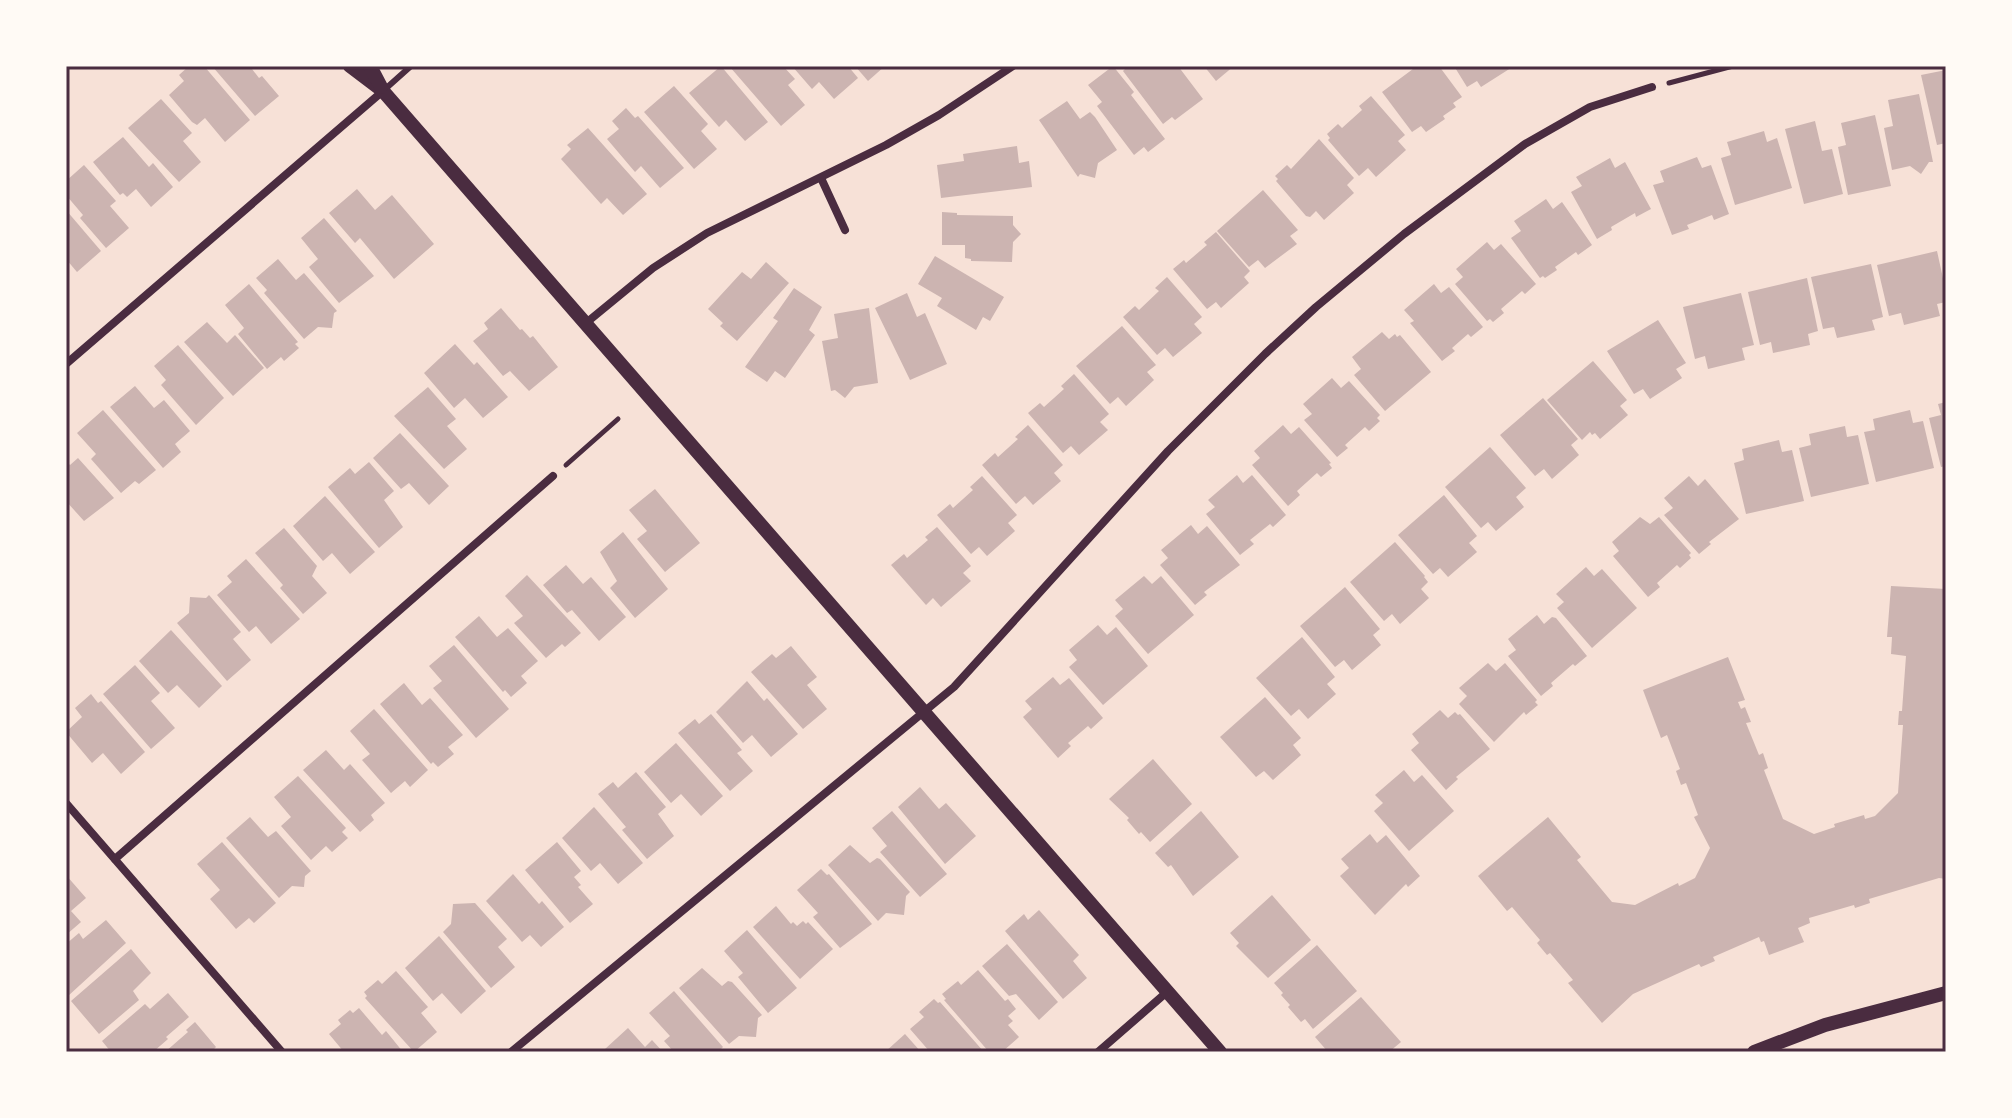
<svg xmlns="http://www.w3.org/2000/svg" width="2012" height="1118" font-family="'Nunito Sans',sans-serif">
	<rect width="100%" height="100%" fill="#f7e1d7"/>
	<g fill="#ccb4b1">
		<polygon points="189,66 204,66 250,120 225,142 205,118 197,125 192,122 169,95 184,81 179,75"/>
		<polygon points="212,66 257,66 252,69 259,78 262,76 279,96 255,116"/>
		<polygon points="721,66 768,122 745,141 726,120 719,127 689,93"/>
		<polygon points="731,66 783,66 795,79 788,85 805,105 781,126 730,67"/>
		<polygon points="792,66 848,66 858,78 834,99 819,82 812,89"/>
		<polygon points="855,66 885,66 868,81"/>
		<polygon points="1113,66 1134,92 1131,95 1165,139 1148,152 1144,147 1134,155 1097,106 1102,102 1088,85"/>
		<polygon points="1122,66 1178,66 1203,99 1175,120 1172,117 1163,124 1123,71 1125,69"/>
		<polygon points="1204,66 1234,66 1216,81"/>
		<polygon points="1417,66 1439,66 1462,97 1453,103 1456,107 1443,116 1445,119 1426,132 1421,126 1412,132 1382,92"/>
		<polygon points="1454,66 1514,66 1481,87 1477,81 1467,87"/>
		<polygon points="1946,70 1946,143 1937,145 1921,75"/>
		<polygon points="674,86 708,124 701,131 717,149 694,169 644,112"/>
		<polygon points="1919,94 1933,162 1929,162 1921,174 1910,166 1892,170 1884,128 1893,126 1888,100"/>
		<polygon points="1371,96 1405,135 1398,141 1406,150 1376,177 1368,168 1359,176 1328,140 1330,138 1327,134 1338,124 1342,128 1362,110 1359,106"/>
		<polygon points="161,99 192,133 183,141 201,162 179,182 128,128"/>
		<polygon points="1067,101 1080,119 1090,112 1095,117 1117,150 1098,163 1095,178 1080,174 1078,177 1039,120"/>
		<polygon points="626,108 635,118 638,116 684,168 660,188 641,166 635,172 607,139 619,129 612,121"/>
		<polygon points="1875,115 1891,186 1848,195 1838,147 1846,145 1841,123"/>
		<polygon points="1815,121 1822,151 1832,149 1843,194 1804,204 1785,129"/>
		<polygon points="588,128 647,194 623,215 607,198 601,204 561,159 571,149 567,145"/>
		<polygon points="1764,131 1767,142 1777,138 1792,188 1735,205 1721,158 1731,155 1727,142"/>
		<polygon points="123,137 149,167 153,163 173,187 151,207 136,189 127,197 123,193 120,195 93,162"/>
		<polygon points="1319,139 1354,178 1347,185 1354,193 1324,220 1316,211 1310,217 1306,216 1276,181 1278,179 1275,176 1287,165 1291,169"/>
		<polygon points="1017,146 1019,163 1029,161 1032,187 941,198 937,165 964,161 963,154"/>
		<polygon points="1697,157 1702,168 1711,165 1729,214 1714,220 1712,215 1687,225 1689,229 1672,235 1653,185 1664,182 1660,171"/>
		<polygon points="1610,158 1615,168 1625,162 1651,209 1636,217 1635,213 1611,227 1612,230 1597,239 1571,192 1582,186 1576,177"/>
		<polygon points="84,165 116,201 110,206 129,228 106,248 80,218 83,215 66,195 66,181"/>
		<polygon points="357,189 375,210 392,195 434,244 394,279 360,238 355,243 329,213"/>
		<polygon points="1263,190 1298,230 1290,236 1297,244 1265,268 1258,260 1249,267 1217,231"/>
		<polygon points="1546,199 1553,209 1562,202 1592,245 1578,255 1576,252 1555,267 1557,270 1545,278 1543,276 1540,278 1511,238 1521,231 1514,221"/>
		<polygon points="66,210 101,251 77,272 66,259"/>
		<polygon points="942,212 957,213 957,215 1013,216 1013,225 1021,234 1013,242 1012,262 971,261 971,259 965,258 965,245 942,245"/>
		<polygon points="324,218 374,276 339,303 309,267 318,259 301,238"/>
		<polygon points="1216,232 1250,271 1244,277 1249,283 1221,308 1216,302 1207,309 1173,269 1184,260 1186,263 1207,245 1204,242"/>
		<polygon points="1487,242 1494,250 1501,244 1536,284 1525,294 1522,291 1501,309 1504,313 1493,322 1490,319 1487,321 1455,284 1463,277 1456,269"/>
		<polygon points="1937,251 1946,292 1946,302 1937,304 1940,316 1904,325 1901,313 1889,316 1877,265"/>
		<polygon points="935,256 1004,297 990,321 983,317 976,330 937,306 942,298 918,284"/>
		<polygon points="278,259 296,280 304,273 337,311 334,313 332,328 318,327 304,339 264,293 267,290 256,278"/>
		<polygon points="766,262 789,283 737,341 720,326 723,323 708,309 742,272 751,279"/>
		<polygon points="1871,264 1883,317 1872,320 1875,330 1837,338 1834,327 1823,329 1811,277"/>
		<polygon points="1167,277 1202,317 1194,324 1202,333 1173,357 1165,348 1157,355 1123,317 1135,306 1139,310 1159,291 1155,288"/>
		<polygon points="1807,278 1818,331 1808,334 1810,345 1773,353 1771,342 1760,345 1748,292"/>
		<polygon points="249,284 298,342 295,344 299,348 284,361 281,357 267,369 238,334 244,328 225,305"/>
		<polygon points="1434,284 1441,293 1449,287 1483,327 1471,337 1468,334 1452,348 1455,351 1442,361 1410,323 1414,321 1404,310"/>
		<polygon points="794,288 822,307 809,330 815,335 785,378 775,371 767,382 745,367 778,321 773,318"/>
		<polygon points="907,293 917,317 925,313 947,364 910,380 875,308"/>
		<polygon points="1741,293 1754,345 1742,348 1745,360 1708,369 1705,356 1695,359 1683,307"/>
		<polygon points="501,308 520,330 522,329 530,338 533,336 558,367 529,391 510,371 503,376 473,341 488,329 484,323"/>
		<polygon points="869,308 878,383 854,387 845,398 835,390 831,391 822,341 838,338 834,314"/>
		<polygon points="1658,320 1686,363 1676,369 1682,378 1650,399 1643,389 1634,394 1607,351"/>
		<polygon points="207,322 227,343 235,335 264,368 233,396 184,342"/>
		<polygon points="1122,326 1156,365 1147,372 1154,380 1126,406 1118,397 1110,404 1076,366"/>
		<polygon points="1382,332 1389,339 1395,334 1397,337 1400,335 1431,372 1385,411 1354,375 1361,369 1352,357"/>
		<polygon points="455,344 474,365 477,362 508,397 483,418 465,398 454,408 424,373"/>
		<polygon points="178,345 224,398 196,425 161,385 166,380 154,366"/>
		<polygon points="1593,361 1627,400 1620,406 1628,415 1600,439 1595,433 1592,435 1590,432 1582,440 1547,400"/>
		<polygon points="1074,374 1109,414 1100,422 1108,430 1079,455 1071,446 1063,453 1028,413 1040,403 1044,407 1064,389 1061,386"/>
		<polygon points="1332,378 1341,388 1349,381 1380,415 1377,418 1380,421 1369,431 1365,427 1345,445 1348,448 1337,457 1304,420 1312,414 1303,404"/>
		<polygon points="135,386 154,408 164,400 190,431 175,444 181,452 163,468 110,407"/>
		<polygon points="428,387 456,419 447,426 467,449 444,469 394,416"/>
		<polygon points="1543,398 1578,439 1571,445 1579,455 1552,479 1544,469 1535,476 1500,435"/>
		<polygon points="1946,402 1946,466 1941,467 1929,418 1941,415 1938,404"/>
		<polygon points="103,410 156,470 139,484 135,481 121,493 91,459 96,454 77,433"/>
		<polygon points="1910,410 1913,423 1923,421 1934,468 1876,482 1864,432 1875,430 1873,419"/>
		<polygon points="1028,425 1063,465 1054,473 1061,481 1033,505 1025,496 1016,504 982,465 995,453 998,457 1018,439 1015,437"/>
		<polygon points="1283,425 1291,434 1299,427 1331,463 1329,464 1332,468 1321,477 1317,473 1297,491 1300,495 1288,506 1252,465 1260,458 1254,451"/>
		<polygon points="1845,426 1847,437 1858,435 1869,484 1811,497 1799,448 1811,445 1809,434"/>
		<polygon points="400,433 449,486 429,505 409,483 401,489 373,458"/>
		<polygon points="1779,440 1782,452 1792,450 1804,501 1746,514 1734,463 1744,460 1742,449"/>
		<polygon points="1490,447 1526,488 1516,497 1524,507 1496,531 1488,522 1481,528 1445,487"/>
		<polygon points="78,458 114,498 84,521 66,501 66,461 70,465"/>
		<polygon points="369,462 394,491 384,500 403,527 379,548 328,487 350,468 355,474"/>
		<polygon points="1237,475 1243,483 1252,475 1286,515 1273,527 1270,524 1250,540 1254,544 1240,555 1206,514 1215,507 1208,500"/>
		<polygon points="982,476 1017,515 1008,523 1015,531 987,556 979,547 971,554 937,515 950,504 953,508 973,490 970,487"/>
		<polygon points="1689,476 1698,486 1705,479 1739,519 1709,542 1711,544 1699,554 1664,515 1673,508 1664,498"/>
		<polygon points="655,489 700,543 665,572 637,539 647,531 629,510"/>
		<polygon points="1444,495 1477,536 1469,543 1477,552 1448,577 1440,568 1433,574 1398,535"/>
		<polygon points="325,496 375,552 350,574 332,553 323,561 293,526"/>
		<polygon points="1640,517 1650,524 1659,517 1691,553 1689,555 1691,558 1680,568 1677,565 1657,583 1660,587 1648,597 1613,556 1619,551 1612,542"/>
		<polygon points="1191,525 1198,534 1207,526 1240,565 1204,592 1207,595 1195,605 1160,565 1168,558 1161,550"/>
		<polygon points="937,527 971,566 963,573 971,581 941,607 933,598 926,605 891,565 904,554 907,558 928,540 925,537"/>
		<polygon points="284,528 317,566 312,576 327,593 303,614 280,588 283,585 255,553"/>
		<polygon points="623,532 668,589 635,618 610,588 617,581 600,552"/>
		<polygon points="1395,542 1425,576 1424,577 1428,582 1421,589 1429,598 1400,624 1392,614 1384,621 1350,582"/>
		<polygon points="246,559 300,619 271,644 256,626 249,632 217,595 232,582 227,576"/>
		<polygon points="566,565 583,584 591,577 626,617 599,641 572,610 567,613 543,585"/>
		<polygon points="1586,567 1594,576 1602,569 1637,608 1592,648 1557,608 1564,602 1556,594"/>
		<polygon points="527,575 581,633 565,647 562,644 546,658 514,623 523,616 505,596"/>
		<polygon points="1144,576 1152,584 1161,576 1194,615 1148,654 1115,616 1123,609 1115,600"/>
		<polygon points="1891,586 1946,589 1946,879 1939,878 1869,899 1870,903 1855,908 1854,905 1809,918 1810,923 1798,928 1804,942 1769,955 1764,941 1761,942 1759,937 1713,957 1715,961 1701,967 1699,964 1633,994 1602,1023 1568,983 1573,980 1550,953 1547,955 1537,943 1540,940 1512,907 1507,911 1478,876 1548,817 1581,857 1577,860 1612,902 1635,905 1678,883 1679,886 1695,878 1710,848 1694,817 1698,815 1686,783 1681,785 1676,771 1680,769 1667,735 1661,738 1643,690 1728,657 1745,700 1738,702 1741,709 1745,707 1751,722 1746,723 1759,755 1763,753 1768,768 1764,770 1783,819 1814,834 1835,827 1834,824 1864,815 1865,819 1875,816 1898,793 1903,725 1898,725 1899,711 1902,711 1906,656 1891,654 1892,637 1887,637"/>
		<polygon points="1345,587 1380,629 1373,635 1381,645 1352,670 1344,660 1335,667 1300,626"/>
		<polygon points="209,595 241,632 233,639 251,660 227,681 177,623 189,613 190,597 206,598"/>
		<polygon points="1537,615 1544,624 1552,617 1556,618 1587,656 1575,666 1573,664 1551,683 1553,686 1541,696 1508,656 1516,650 1508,639"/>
		<polygon points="479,616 497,637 508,628 538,661 521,676 527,683 511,697 505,690 503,692 455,637"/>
		<polygon points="1098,625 1107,635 1116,627 1148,666 1103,705 1069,667 1077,660 1069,650"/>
		<polygon points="171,630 222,686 199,708 177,685 168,693 139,661"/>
		<polygon points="1302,637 1335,677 1327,684 1336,694 1308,719 1299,709 1291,716 1256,678"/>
		<polygon points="454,645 509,709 476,738 433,688 442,681 429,666"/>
		<polygon points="791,646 817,677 807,685 827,709 803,729 751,672 772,654 776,658"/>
		<polygon points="1488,663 1496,671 1505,663 1537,700 1535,702 1538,705 1526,715 1524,712 1494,742 1459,704 1467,696 1459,688"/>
		<polygon points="135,665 160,693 151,701 175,728 151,749 103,694"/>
		<polygon points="1053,677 1060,685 1069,678 1103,718 1091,729 1088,726 1068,743 1071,746 1058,758 1023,717 1032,709 1025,701"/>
		<polygon points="747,681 764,701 767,698 798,734 771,757 752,735 743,743 716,712"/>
		<polygon points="404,683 422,705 430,698 463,735 448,747 454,754 438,767 433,762 431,764 380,704"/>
		<polygon points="91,694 98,703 101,701 145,752 121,774 103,753 92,763 66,732 82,717 75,708"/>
		<polygon points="1265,697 1301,738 1293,745 1301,755 1273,780 1264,771 1256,777 1220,737"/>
		<polygon points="374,709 428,770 410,787 405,781 391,793 362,760 370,754 350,731"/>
		<polygon points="1440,710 1448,718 1455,712 1458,715 1460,714 1490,749 1456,777 1458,779 1446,790 1411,750 1419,743 1412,734"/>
		<polygon points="711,714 742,750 737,753 753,771 730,791 678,733 695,719 699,724"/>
		<polygon points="676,743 723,796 701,816 681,794 671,803 644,772"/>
		<polygon points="326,750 344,770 350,764 385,803 371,815 374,820 360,832 303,770"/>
		<polygon points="1153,759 1192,804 1150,842 1141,832 1139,834 1127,820 1129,818 1109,799"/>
		<polygon points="1404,770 1414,782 1422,775 1454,811 1409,851 1374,811 1383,803 1375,795"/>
		<polygon points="636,772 666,807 658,814 674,836 647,859 622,830 626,827 598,794 613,782 618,788"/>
		<polygon points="298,776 346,828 342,832 348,838 332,852 326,846 311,860 281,826 291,817 274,797"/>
		<polygon points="920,787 939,809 946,803 976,836 945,864 898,807"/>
		<polygon points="594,807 643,863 618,884 600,863 591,871 562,838"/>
		<polygon points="892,811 947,874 920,897 880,852 887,846 872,828"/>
		<polygon points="1201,811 1239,857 1193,896 1171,865 1168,867 1155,853"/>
		<polygon points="250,817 268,837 276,831 311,871 305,876 304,887 292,886 279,898 226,838"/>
		<polygon points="1370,834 1377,843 1386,835 1420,876 1408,887 1406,884 1375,915 1340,876 1349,868 1341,859"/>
		<polygon points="222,842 276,903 254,923 249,918 236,929 210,899 220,890 197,864"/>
		<polygon points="557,842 581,871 574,877 581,885 578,887 593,904 570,923 525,870"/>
		<polygon points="850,845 870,863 877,858 880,859 910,892 906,896 904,915 886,913 878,921 828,865"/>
		<polygon points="821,869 827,875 829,874 872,924 840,948 813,917 818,913 797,890"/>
		<polygon points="513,874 539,904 542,901 564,927 541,947 530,935 522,942 486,901"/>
		<polygon points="66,875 86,898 71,911 81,922 66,935"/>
		<polygon points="1272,895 1311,940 1268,978 1236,946 1239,943 1230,933"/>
		<polygon points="475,903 507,939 498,947 515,967 491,988 443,932 451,924 453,904"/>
		<polygon points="776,906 791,924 793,922 797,926 803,921 806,924 808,922 833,949 800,979 753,927"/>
		<polygon points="1039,910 1079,955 1073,961 1087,978 1063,999 1005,931 1024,914 1028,920"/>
		<polygon points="106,920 126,943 68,996 66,944 79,933 83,939"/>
		<polygon points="747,930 797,988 768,1013 738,977 743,973 724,951"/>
		<polygon points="439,936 486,991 461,1014 442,993 433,1001 405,968"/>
		<polygon points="1007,944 1058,1002 1039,1020 1016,994 1009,996 982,966"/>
		<polygon points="1317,945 1357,991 1313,1029 1305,1019 1301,1022 1288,1007 1290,1005 1281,995 1283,993 1274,983"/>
		<polygon points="131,949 151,973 133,991 139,1000 99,1034 71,1001"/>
		<polygon points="702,968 722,986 728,981 732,982 762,1015 758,1018 756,1037 739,1036 729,1044 679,988"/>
		<polygon points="978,970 1005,1001 1008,999 1016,1009 1008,1016 1013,1021 1008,1025 1019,1037 1002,1052 989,1052 944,1000 946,999 942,994 958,981 961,985"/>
		<polygon points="396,971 428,1007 421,1013 437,1032 414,1052 365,998 367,996 364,992 378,980 382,984"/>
		<polygon points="674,991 723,1047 718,1052 674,1052 664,1041 670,1036 649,1013"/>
		<polygon points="168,993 189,1017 166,1037 168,1039 153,1052 111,1052 102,1041 145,1004 150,1009"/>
		<polygon points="1361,997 1401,1042 1389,1052 1328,1052 1315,1037"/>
		<polygon points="934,999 938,1003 940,1002 984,1052 930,1052 910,1029 924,1017 919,1012"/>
		<polygon points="359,1008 382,1035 386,1031 403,1052 344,1052 329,1034 341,1024 338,1020 350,1010 353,1013"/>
		<polygon points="195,1022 216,1047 211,1052 165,1052 188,1032 186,1030"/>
		<polygon points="628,1028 645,1047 652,1040 663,1052 607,1052 605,1049"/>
		<polygon points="905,1034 921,1052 885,1052"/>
	</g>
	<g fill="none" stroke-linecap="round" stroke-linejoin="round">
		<g stroke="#4a2c40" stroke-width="5">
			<polyline points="1669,83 1733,66"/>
			<polyline points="566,465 618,419"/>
		</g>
		<polyline stroke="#4a2c40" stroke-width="6" points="383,91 411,66"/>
		<g stroke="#4a2c40" stroke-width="8">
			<polyline points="821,178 845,230"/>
			<polyline points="586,323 653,268 707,233 886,145 939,115 1013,66"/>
			<polyline points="66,364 383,91"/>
			<polyline points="66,803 282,1052"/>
			<polyline points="115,859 553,476"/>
			<polyline points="511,1052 954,687 1168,451 1265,354 1316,307 1404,234 1525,144 1590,107 1652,87"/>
			<polyline points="1098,1052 1167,992"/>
		</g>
		<g stroke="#4a2c40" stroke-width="14">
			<polyline points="350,66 383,91 1220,1052"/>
			<polyline points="370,66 381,87"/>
			<polyline points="1754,1052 1825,1025 1946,993"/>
		</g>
	</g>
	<rect width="2012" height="1118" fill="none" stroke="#fffaf5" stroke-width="136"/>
	<rect x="68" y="68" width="1876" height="982" fill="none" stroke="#4a2c40" stroke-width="3"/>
</svg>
